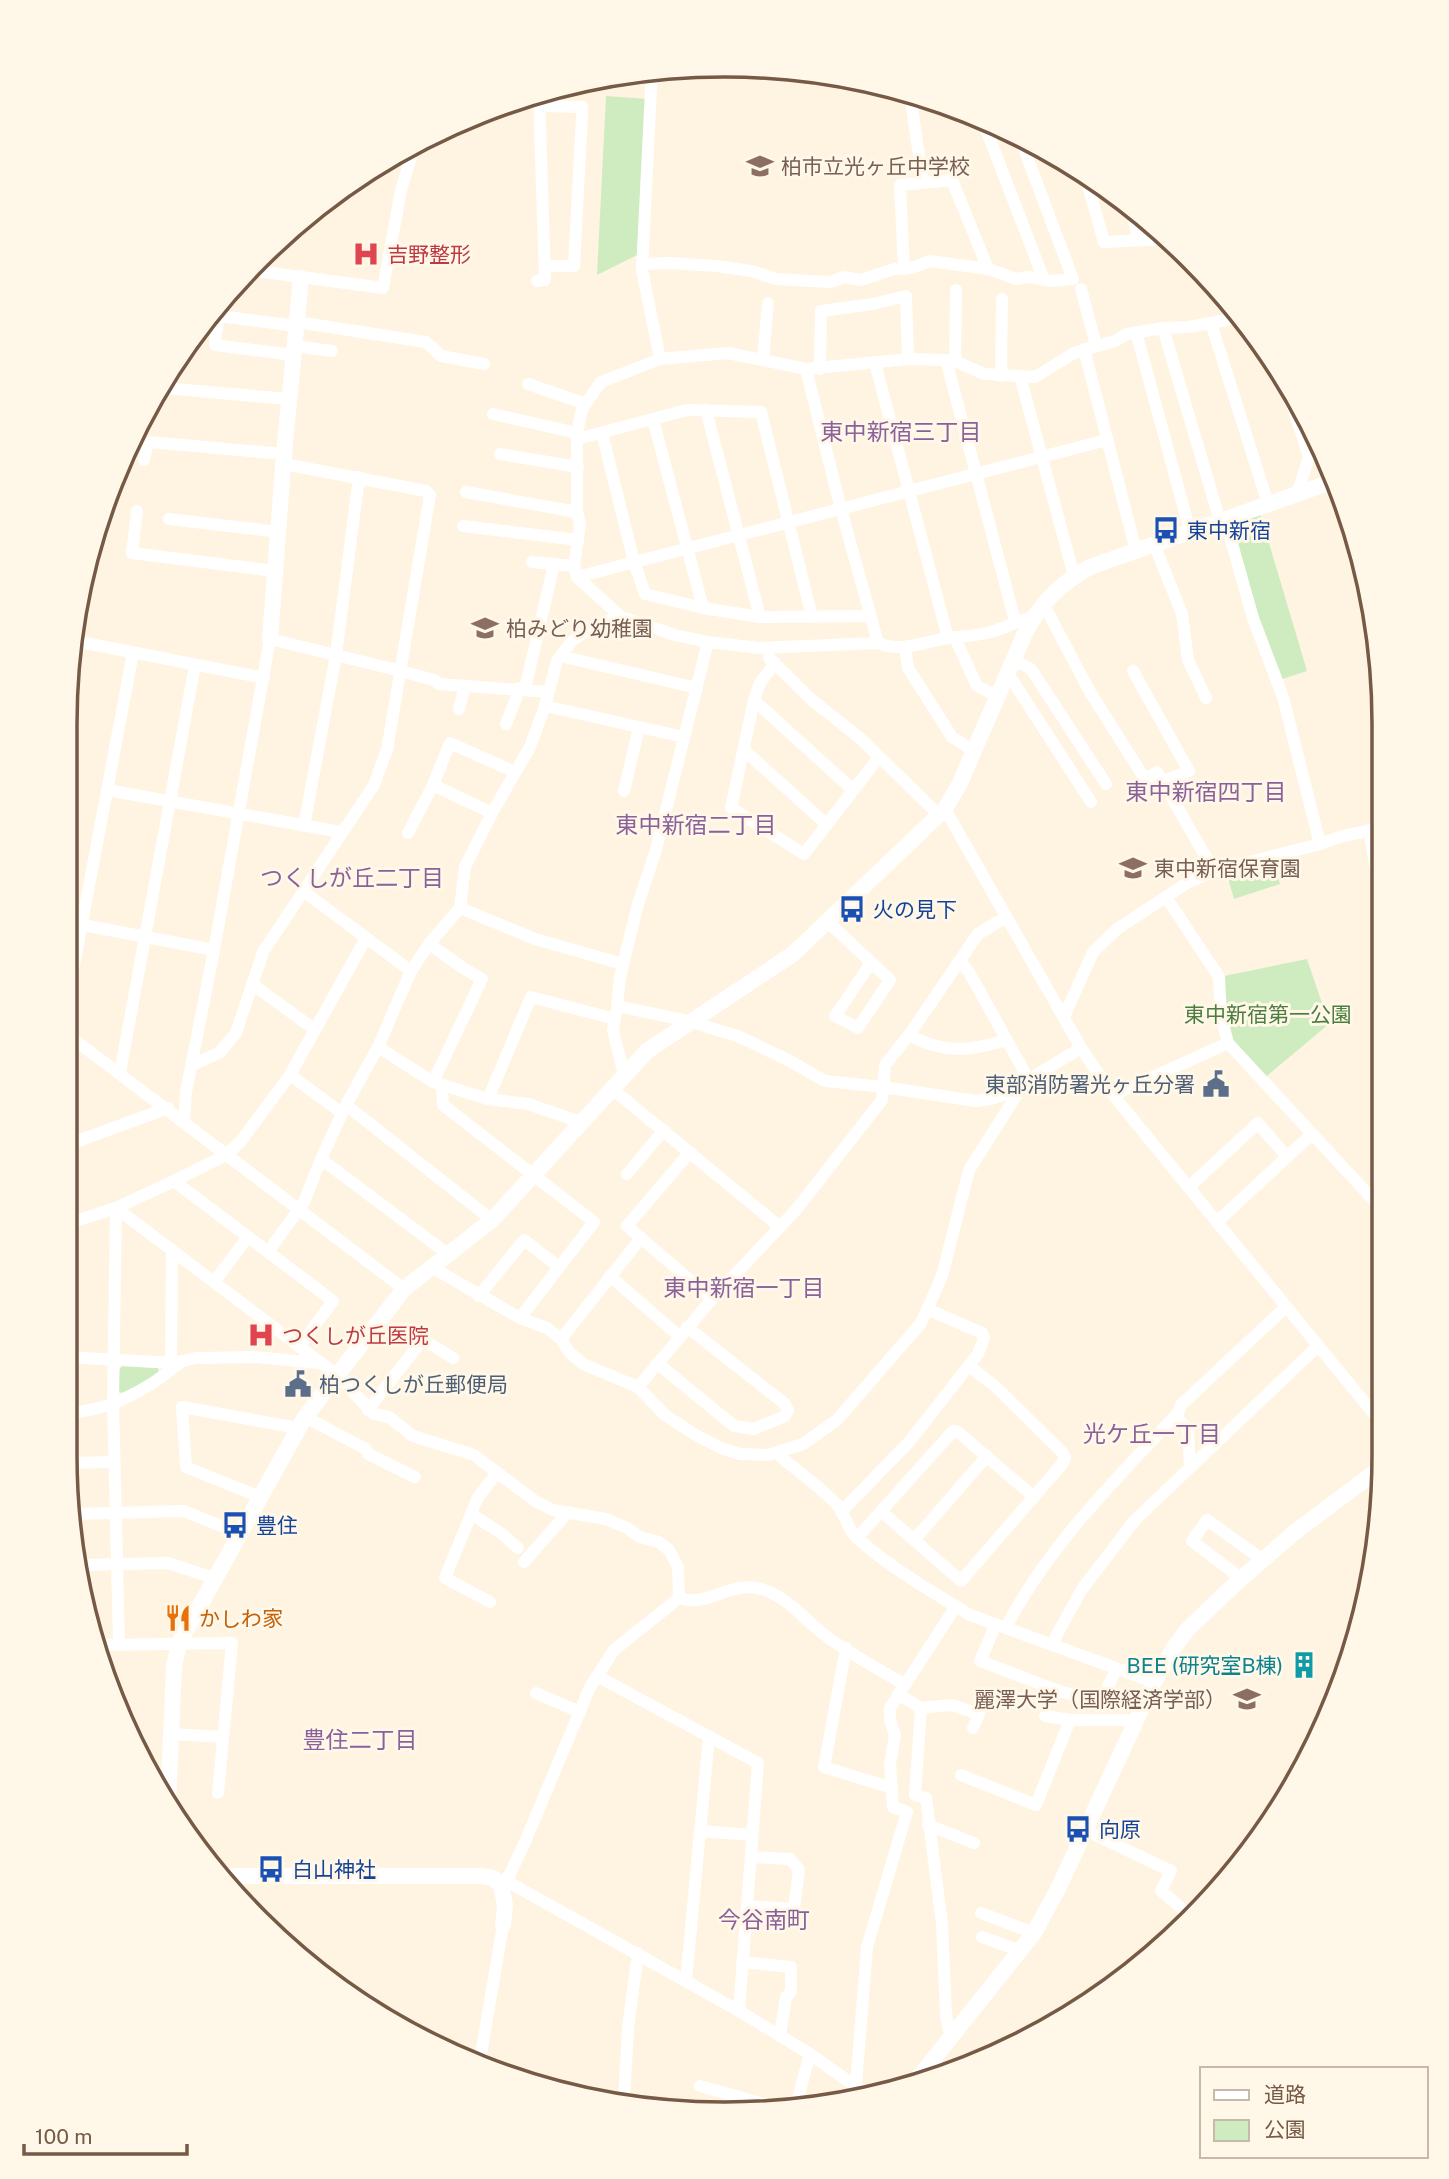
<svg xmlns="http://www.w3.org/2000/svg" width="1449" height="2179" font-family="'Public Sans','Noto Sans JP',sans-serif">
	<rect width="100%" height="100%" fill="#fef4e1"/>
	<g fill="#ceecbf">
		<polygon points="606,96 647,99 637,255 597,275"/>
		<polygon points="1260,513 1307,671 1279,680 1256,616 1233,525"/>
		<polygon points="1275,865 1280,884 1234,899 1228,878"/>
		<polygon points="1307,959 1329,1024 1262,1080 1228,1043 1219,977"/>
		<polygon points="122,1366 158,1368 159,1374 122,1393 118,1391 119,1370"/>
	</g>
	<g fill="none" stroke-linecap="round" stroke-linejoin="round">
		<g stroke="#fff" stroke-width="12">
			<polyline points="652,71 642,270 660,359"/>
			<polyline points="540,106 582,107 582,115 574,266 545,266"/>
			<polyline points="983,121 1044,280"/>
			<polyline points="1085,175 1104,242 1169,239"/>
			<polyline points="1131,208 1139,240"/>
			<polyline points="642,264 670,263 716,266 751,271 777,279 830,282 844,277 860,280 895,269 911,268 930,261 988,269 952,180 923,183 910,94"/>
			<polyline points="904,269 900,185 923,183"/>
			<polyline points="988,269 1017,279 1029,277 1052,281 1073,279 1020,138"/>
			<polyline points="249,270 383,288 401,190 415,144"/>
			<polyline points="537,281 545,280 539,93"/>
			<polyline points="1081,289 1096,345"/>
			<polyline points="220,302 215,345 293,355"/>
			<polyline points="219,316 296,326"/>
			<polyline points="297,322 426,342 441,356 484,364"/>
			<polyline points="1211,323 1268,504"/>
			<polyline points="1163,328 1220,521"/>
			<polyline points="1136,332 1190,531"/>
			<polyline points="294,346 332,351"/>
			<polyline points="1084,349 1136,551"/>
			<polyline points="763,360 768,303"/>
			<polyline points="946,360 1015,621"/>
			<polyline points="955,361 956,290"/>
			<polyline points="875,363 948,638"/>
			<polyline points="806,369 841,509 878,643"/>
			<polyline points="820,369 821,311 873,304 906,296 908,359"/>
			<polyline points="1001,376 1002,299"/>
			<polyline points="1020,376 1074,576"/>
			<polyline points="528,384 586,404"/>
			<polyline points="1286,385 1309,457 1297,494"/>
			<polyline points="163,388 289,399"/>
			<polyline points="706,410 760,617"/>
			<polyline points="493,414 577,433"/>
			<polyline points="653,419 703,608"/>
			<polyline points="602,433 634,562 645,594 703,608 760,617 870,616"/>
			<polyline points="577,439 687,410 761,412 812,617"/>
			<polyline points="500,454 578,467"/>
			<polyline points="144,460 148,442 284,454"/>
			<polyline points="466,492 577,512"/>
			<polyline points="137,511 132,553 275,571"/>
			<polyline points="169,519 279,532"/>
			<polyline points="463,526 578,540"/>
			<polyline points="1154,544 1182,614 1188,660 1206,698"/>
			<polyline points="532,562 574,566"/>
			<polyline points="577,577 1107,440"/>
			<polyline points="1043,603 1090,692 1145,779 1157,772 1214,871"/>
			<path d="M1033,617C1019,620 1009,626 997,630C981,636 964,636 948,638C923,642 901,653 878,643L759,648L708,642L675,635L621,617L577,577L574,566L580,524L577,512V433L582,409L601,382L660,359L728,353L806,369L908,359L946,360L955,361L984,374L1035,377L1074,353L1115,341L1127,334L1163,328L1189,327L1242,317"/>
			<polyline points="955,638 977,686 997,696"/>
			<polyline points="70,640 264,678"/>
			<polyline points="708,642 656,850 638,904 620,977 617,1006 689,1021 740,1037 788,1060 825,1081 883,1087 976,1101 990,1099 1003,1095 1081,1048"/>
			<polyline points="905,647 908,668 952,737 974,751"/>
			<polyline points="560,656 697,688"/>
			<polyline points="769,658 812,700 861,739 939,815"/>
			<polyline points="1012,659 1031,669 1106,784"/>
			<polyline points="775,663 760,683 754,700 731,808 804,854 879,757"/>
			<polyline points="1133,671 1189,771 1162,782"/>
			<polyline points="1007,672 1091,802"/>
			<polyline points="525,689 554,564"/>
			<polyline points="754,700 853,790"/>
			<polyline points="545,706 684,737"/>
			<polyline points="459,709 465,686"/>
			<polyline points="506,724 520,688"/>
			<polyline points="744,750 826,824"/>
			<polyline points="433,785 492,813"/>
			<polyline points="107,790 341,832"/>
			<polyline points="624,791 639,727"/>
			<polyline points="945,809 1081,1048 1113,1095 1379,1420"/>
			<polyline points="304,826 336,655 359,477"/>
			<polyline points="1369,830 1382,903"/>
			<polyline points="408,833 433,785 450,743 515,772"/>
			<polyline points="1320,844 1343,836 1382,828"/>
			<polyline points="1166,897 1219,977 1221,1016 1228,1043 1380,1207"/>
			<polyline points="460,908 535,939 623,964"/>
			<polyline points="828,922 890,980 858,1028 835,1016 871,963"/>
			<polyline points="83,925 214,950"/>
			<polyline points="429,944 463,968 482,979 433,1082"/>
			<polyline points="959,961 969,972 1029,1080"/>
			<polyline points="411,971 429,944 460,908 465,867 492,813 530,747 545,706 557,661 571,642 582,634 612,619 621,617"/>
			<polyline points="252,984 314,1029"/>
			<polyline points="68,997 133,653"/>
			<polyline points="616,1013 613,1030 624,1075"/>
			<polyline points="1064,1017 1093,952 1117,929 1187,883 1214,871 1320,844 1283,697 1253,618 1225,519"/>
			<polyline points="68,1035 404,1289"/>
			<path d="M909,1035C943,1054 971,1051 1006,1040"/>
			<polyline points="378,1047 433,1082 488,1099 528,1104 581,1122"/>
			<polyline points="192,1065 219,1053 236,1033 263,952 374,785 387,750 430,495 426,491 284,464"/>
			<polyline points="120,1073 195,665"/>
			<polyline points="290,1075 342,1113"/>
			<polyline points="442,1086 443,1105 594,1222 520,1318"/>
			<polyline points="611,1088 780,1227"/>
			<polyline points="1113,1095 1228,1043"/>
			<polyline points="488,1099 531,997 615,1019"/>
			<polyline points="346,1105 492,1220"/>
			<polyline points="184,1121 186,1092 214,950 270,639 401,671 434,680 439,684 548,692"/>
			<polyline points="67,1145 168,1108"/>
			<polyline points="690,1152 627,1226 712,1299"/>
			<polyline points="321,1159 449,1255"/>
			<polyline points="627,1174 664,1130"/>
			<polyline points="174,1181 333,1301 299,1347"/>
			<polyline points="1189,1187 1258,1123 1287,1157"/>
			<polyline points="116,1208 337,1375 374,1414 389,1417 413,1436 474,1455 535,1501 553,1510 606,1519 627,1528 640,1537 659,1542 669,1550 678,1567 679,1598 614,1650 590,1687 525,1842 510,1874 501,1885"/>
			<polyline points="116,1208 113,1402 119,1644"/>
			<polyline points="1217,1222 1312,1134"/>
			<polyline points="66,1224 116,1208 174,1181 226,1155 241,1141 290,1075 366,938"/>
			<polyline points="268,1252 304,1202 321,1159 346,1105 378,1047 411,971 303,891"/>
			<polyline points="433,1268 520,1318 547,1328 561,1339 569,1352 583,1364 638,1387 665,1415 694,1434 721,1448 740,1454 768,1455 803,1444 837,1420 921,1323 942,1276 969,1170 1016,1096 1018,1086"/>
			<polyline points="610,1276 679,1336"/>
			<polyline points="214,1282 248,1237"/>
			<polyline points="479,1296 524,1240 559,1267"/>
			<polyline points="561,1339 641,1238"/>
			<polyline points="65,1357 174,1363 196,1358 254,1357 319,1363"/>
			<polyline points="171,1363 172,1250"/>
			<polyline points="657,1363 734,1426 754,1429 785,1416 788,1410 784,1403 687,1327"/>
			<polyline points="638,1387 712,1299 795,1211 882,1100 885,1065 909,1035 978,934 1006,917"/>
			<polyline points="368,1410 420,1343 427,1342 453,1358"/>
			<path d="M65,1413C109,1412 149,1389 182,1361"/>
			<polyline points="1175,1416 1188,1429 1190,1467"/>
			<polyline points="305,1417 366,1449 368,1454 415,1477"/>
			<path d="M776,1453C796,1470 820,1486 838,1506C846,1516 847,1529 857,1538C891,1568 932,1592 970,1615L1154,1682"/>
			<polyline points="66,1463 114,1462"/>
			<polyline points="260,1497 186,1467 182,1407 298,1428"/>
			<polyline points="881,1511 961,1581 1063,1463 1065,1457 1062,1452 996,1387 969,1366"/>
			<polyline points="841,1512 909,1442 978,1354 984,1338 982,1333 927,1309"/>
			<polyline points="75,1514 184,1511 239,1533"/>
			<polyline points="471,1514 501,1533 518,1548"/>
			<polyline points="857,1538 953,1431 958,1432 1034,1497"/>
			<polyline points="914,1540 987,1456"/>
			<polyline points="524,1562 568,1512"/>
			<polyline points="83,1565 168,1563 214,1578"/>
			<polyline points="1242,1579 1192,1541 1207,1520 1263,1560"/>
			<path d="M679,1598C708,1608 731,1580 761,1589C789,1597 804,1620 826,1636C850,1654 878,1669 904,1684"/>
			<polyline points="490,1602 445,1578 478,1497 497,1473"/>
			<polyline points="996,1624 980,1661 1062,1692 1101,1701 1116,1670"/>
			<path d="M1006,1627C1049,1545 1115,1480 1178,1413L1181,1405L1286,1307"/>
			<polyline points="1052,1644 1082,1589 1135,1520 1318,1346"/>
			<polyline points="96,1645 232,1643 218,1793"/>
			<polyline points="846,1648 824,1767 892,1788"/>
			<polyline points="597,1676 758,1763 739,2011"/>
			<polyline points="536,1693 580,1712"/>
			<polyline points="898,1694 921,1708 951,1705 979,1714 973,1728"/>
			<polyline points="921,1708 915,1795 926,1798 942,1924 946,2016 951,2038"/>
			<polyline points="1045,1716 1070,1720 1137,1720"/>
			<polyline points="170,1734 223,1737"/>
			<polyline points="961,1775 1036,1805 1070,1720"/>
			<polyline points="928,1825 974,1843"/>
			<polyline points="1085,1830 1171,1871 1161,1891 1190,1915"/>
			<polyline points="700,1831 752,1835"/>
			<polyline points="501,1885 510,1883 739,2011 810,2054 869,2096"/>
			<polyline points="747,1906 794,1909 799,1870 790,1859 751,1857"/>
			<polyline points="981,1913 1034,1933"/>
			<polyline points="982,1937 1021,1951"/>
			<polyline points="742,1962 791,1967 791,1992 786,1997 780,2036"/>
			<polyline points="686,1981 709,1736"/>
			<polyline points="479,2066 503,1925"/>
			<polyline points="856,2085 867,1947 907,1812 893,1807 890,1764 895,1735 890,1720 890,1708 956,1606"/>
			<polyline points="700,2086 775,2107"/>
			<polyline points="624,2100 628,2028 638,1953"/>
			<polyline points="796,2105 810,2054"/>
		</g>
		<g stroke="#fff" stroke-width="16">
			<polyline points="270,639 284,454 301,278"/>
			<path d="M168,1804L174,1667L179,1643L305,1417L404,1289L492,1220L647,1051L793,954L945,809L960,783L1025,633C1040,603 1061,583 1090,567L1334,481"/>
			<polyline points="227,1876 481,1876 493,1878 501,1885 505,1905 503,1925"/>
			<polyline points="919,2077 1034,1933 1058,1889 1154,1682 1175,1646 1188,1629 1234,1585 1295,1532 1379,1469"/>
		</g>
	</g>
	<defs>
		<symbol id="school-bare" viewBox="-9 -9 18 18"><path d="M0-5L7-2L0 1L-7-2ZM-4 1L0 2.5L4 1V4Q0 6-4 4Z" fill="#8d6e63" stroke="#fff8e9" stroke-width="2.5" paint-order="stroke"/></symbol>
		<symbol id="hospital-bare" viewBox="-9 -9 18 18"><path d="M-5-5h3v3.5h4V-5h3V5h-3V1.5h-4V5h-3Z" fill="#e0444e" stroke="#fff8e9" stroke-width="2.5" paint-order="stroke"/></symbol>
		<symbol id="bus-bare" viewBox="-9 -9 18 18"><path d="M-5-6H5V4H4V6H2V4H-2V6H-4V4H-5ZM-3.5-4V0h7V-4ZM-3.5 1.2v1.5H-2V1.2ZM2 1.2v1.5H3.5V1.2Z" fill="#1a4fb4" stroke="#fff8e9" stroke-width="2.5" paint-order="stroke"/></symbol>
		<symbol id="civic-bare" viewBox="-9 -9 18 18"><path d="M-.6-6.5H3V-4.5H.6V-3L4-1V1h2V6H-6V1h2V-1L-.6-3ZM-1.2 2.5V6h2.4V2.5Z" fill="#5c6f8a" stroke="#fff8e9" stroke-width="2.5" paint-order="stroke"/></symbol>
		<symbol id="restaurant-bare" viewBox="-9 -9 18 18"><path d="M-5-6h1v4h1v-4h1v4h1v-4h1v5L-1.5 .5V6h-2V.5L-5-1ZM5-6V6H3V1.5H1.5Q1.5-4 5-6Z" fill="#e8710a" stroke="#fff8e9" stroke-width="2.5" paint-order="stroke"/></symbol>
		<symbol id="building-bare" viewBox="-9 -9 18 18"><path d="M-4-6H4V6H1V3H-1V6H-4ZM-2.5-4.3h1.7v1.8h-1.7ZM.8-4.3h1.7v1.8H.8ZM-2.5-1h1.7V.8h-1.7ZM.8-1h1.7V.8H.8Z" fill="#0f9aa8" stroke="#fff8e9" stroke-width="2.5" paint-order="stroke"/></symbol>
		<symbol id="university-bare" viewBox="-9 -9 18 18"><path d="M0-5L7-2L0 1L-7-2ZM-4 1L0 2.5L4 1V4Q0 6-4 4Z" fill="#8d6e63" stroke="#fff8e9" stroke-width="2.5" paint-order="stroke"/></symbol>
	</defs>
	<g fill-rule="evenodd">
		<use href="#school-bare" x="741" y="147" width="38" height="38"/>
		<use href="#hospital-bare" x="347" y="235" width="38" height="38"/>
		<use href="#bus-bare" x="1147" y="511" width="38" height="38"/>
		<use href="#school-bare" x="466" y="609" width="38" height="38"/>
		<use href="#school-bare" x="1114" y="849" width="38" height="38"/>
		<use href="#bus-bare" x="833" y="890" width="38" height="38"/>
		<use href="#civic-bare" x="1197" y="1065" width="38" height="38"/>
		<use href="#hospital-bare" x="242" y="1316" width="38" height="38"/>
		<use href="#civic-bare" x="279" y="1365" width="38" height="38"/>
		<use href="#bus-bare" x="216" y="1506" width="38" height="38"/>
		<use href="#restaurant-bare" x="159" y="1599" width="38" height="38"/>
		<use href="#building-bare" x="1285" y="1646" width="38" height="38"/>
		<use href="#university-bare" x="1228" y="1680" width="38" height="38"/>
		<use href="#bus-bare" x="1059" y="1810" width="38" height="38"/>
		<use href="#bus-bare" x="252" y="1850" width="38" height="38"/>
	</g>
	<g text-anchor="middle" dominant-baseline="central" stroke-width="6" stroke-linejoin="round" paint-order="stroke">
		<g font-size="21" fill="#785e54" stroke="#fff8e9" text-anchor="start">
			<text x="781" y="166">柏市立光ヶ丘中学校</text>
			<text x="506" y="628">柏みどり幼稚園</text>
			<text x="1154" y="868">東中新宿保育園</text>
			<text x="1226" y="1699" text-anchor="end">麗澤大学（国際経済学部）</text>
		</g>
		<g font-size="21" fill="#be3a42" stroke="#fff8e9" text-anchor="start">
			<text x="387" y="254">吉野整形</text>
			<text x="282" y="1335">つくしが丘医院</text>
		</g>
		<g font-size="21" fill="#164399" stroke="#fff8e9" text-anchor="start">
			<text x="1187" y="530">東中新宿</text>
			<text x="873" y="909">火の見下</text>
			<text x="256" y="1525">豊住</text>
			<text x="1099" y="1829">向原</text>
			<text x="292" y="1869">白山神社</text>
		</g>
		<g font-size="21" fill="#4c7d3e" stroke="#fff8e9">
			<text x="1268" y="1014">東中新宿第一公園</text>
		</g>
		<g font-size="21" fill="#4e5e75" stroke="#fff8e9" text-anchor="end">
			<text x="1195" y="1084">東部消防署光ヶ丘分署</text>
			<text x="319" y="1384" text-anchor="start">柏つくしが丘郵便局</text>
		</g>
		<g font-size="21" fill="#c56008" stroke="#fff8e9" text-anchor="start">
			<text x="199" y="1618">かしわ家</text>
		</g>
		<g font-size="21" fill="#0d838f" stroke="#fff8e9" text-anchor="end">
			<text x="1283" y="1665">BEE (研究室B棟)</text>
		</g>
		<g font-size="23" fill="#8b619a" stroke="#fff8e9">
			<text x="901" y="431">東中新宿三丁目</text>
			<text x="1206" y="791">東中新宿四丁目</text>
			<text x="696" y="824">東中新宿二丁目</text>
			<text x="352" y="877">つくしが丘二丁目</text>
			<text x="744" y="1287">東中新宿一丁目</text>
			<text x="1152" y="1433">光ケ丘一丁目</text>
			<text x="360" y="1739">豊住二丁目</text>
			<text x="764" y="1919">今谷南町</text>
		</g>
	</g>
	<path d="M0 0H1449V2179H0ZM724 77H725A647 647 0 0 1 1372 724V1455A647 647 0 0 1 725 2102H724A647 647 0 0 1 77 1455V724A647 647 0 0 1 724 77Z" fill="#fff8e9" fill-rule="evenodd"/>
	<path fill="none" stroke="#765a46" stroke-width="3.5" d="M724 77H725A647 647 0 0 1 1372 724V1455A647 647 0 0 1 725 2102H724A647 647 0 0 1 77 1455V724A647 647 0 0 1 724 77Z"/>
	<rect x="1200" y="2067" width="228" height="91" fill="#fff8e9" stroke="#c8b9a8" stroke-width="2"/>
	<rect x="1214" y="2090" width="35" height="10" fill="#ffffff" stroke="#c8b9a8" stroke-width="2"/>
	<text x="1264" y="2102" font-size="21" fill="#765a46">道路</text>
	<rect x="1214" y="2120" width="35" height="21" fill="#ceecbf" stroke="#c8b9a8" stroke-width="2"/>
	<text x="1264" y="2137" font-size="21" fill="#765a46">公園</text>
	<path d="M24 2144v10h163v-10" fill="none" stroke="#765a46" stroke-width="3.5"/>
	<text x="35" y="2144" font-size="21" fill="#765a46" stroke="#fff8e9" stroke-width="5" paint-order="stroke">100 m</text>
</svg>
